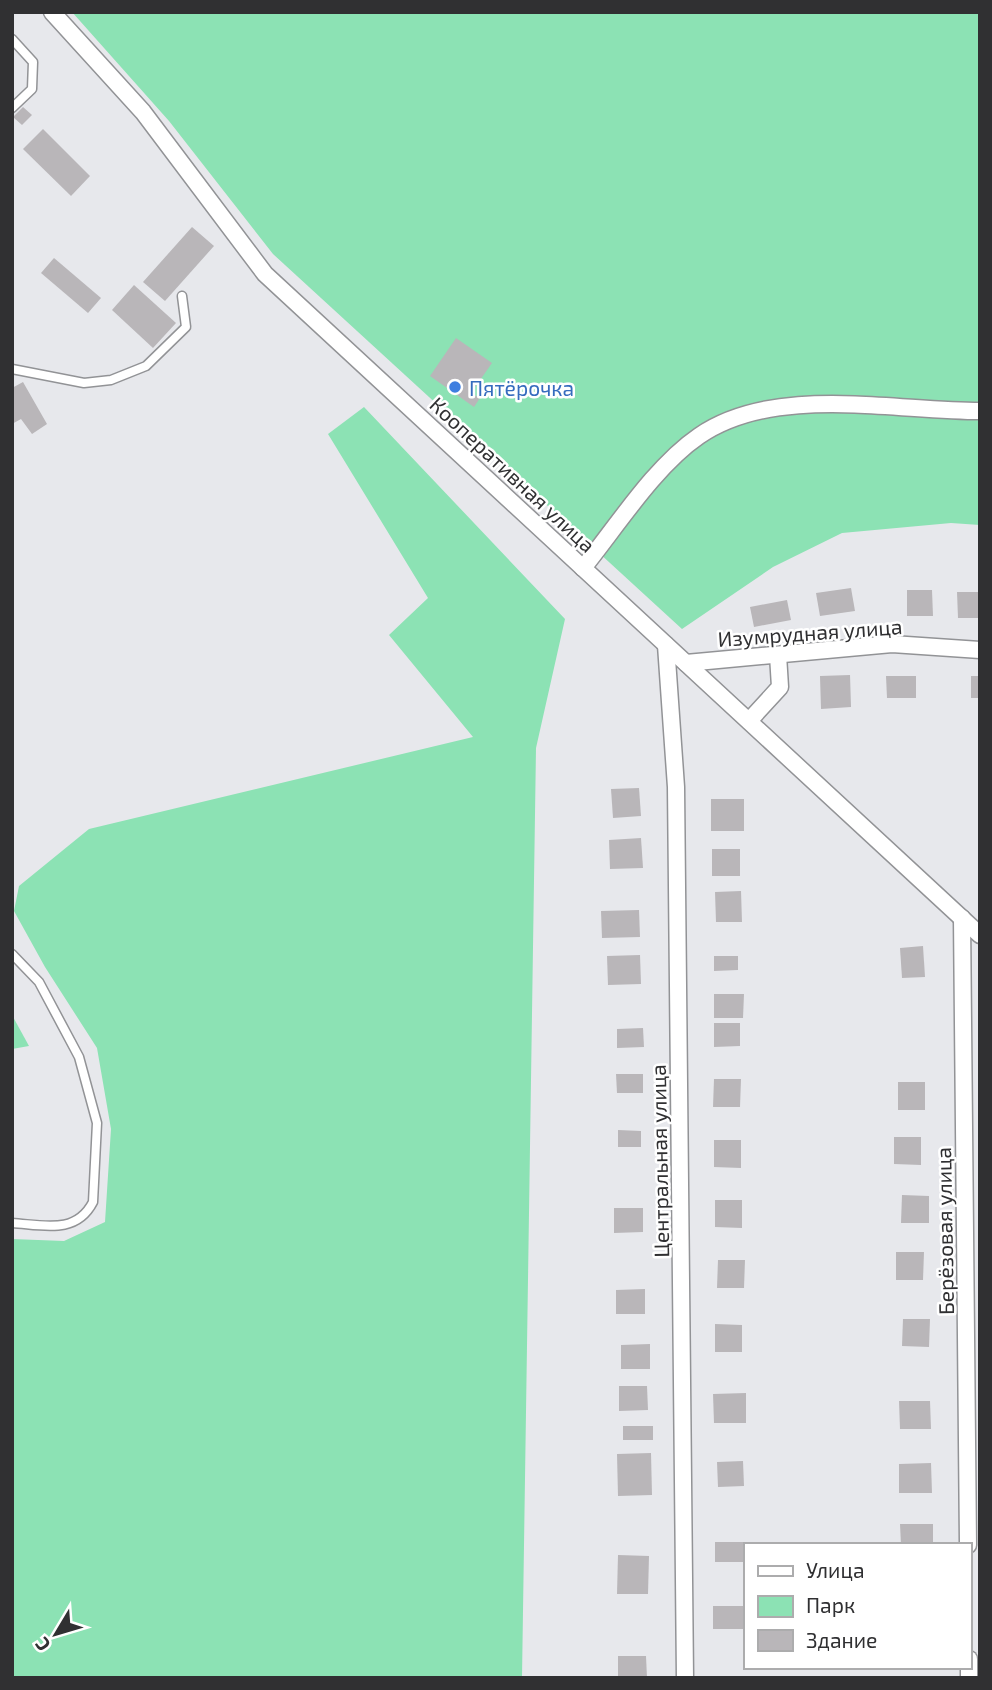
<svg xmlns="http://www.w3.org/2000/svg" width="992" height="1690" font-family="'Exo 2',sans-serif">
	<rect width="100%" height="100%" fill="#e7e8ec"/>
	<g fill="#8ce2b4">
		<polygon points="72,12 980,12 980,525 951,523 842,533 773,567 682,629 273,254 169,121"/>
		<polygon points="364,407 565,619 536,748 522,1678 12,1678 12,1239 64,1241 105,1222 111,1129 97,1048 45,967 14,911 19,886 89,829 473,737 389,635 428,598 328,434"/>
		<polygon points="12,1015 29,1046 12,1049"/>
	</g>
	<g fill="#b9b6b9">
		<polygon points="23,107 32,115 22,125 13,117"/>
		<polygon points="43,129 90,176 71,196 23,149"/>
		<polygon points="192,227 214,246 165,301 143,282"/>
		<polygon points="54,258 101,298 88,313 41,273"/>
		<polygon points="134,285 176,323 153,348 112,310"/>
		<polygon points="456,338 492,363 471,393 480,398 474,407 430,376"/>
		<polygon points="23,382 47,424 32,434 21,419 12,424 12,388"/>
		<polygon points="851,588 855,611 820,616 816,593"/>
		<polygon points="907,590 932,590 933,616 907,616"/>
		<polygon points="957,592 980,592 980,618 958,618"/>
		<polygon points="787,600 791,620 754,627 750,607"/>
		<polygon points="850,675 851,707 821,709 820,676"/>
		<polygon points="886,676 916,676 916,698 887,698"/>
		<rect x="971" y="676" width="9" height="22"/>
		<polygon points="639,788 641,816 613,818 611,789"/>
		<rect x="711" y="799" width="33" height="32"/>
		<polygon points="641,838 643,868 610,869 609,840"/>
		<rect x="712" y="849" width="28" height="27"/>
		<polygon points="741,891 742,922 716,922 715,892"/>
		<polygon points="639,910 640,937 602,938 601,911"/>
		<polygon points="923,946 925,977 902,978 900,948"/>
		<polygon points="640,955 641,984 608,985 607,956"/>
		<polygon points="714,956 738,956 738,970 714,971"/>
		<polygon points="714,994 744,994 743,1018 714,1018"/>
		<polygon points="714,1023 740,1023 740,1046 714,1047"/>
		<polygon points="643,1028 644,1047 617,1048 617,1029"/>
		<polygon points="616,1074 643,1074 643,1093 617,1093"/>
		<polygon points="714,1079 741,1079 740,1107 713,1107"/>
		<rect x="898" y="1082" width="27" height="28"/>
		<polygon points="618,1130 641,1131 641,1147 618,1147"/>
		<polygon points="894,1137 921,1137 921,1165 894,1164"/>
		<polygon points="714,1140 741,1140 741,1168 714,1167"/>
		<polygon points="902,1195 929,1196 929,1223 901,1223"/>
		<polygon points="715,1200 742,1200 742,1228 715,1227"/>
		<polygon points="614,1208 643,1208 643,1232 614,1233"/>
		<polygon points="896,1252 924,1252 923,1280 896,1280"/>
		<polygon points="718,1260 745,1260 744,1288 717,1288"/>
		<polygon points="645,1289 645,1314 616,1314 616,1290"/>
		<polygon points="903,1319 930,1319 929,1347 902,1346"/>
		<polygon points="715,1324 742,1325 742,1352 715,1352"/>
		<polygon points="650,1344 650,1369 621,1369 621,1345"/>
		<polygon points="619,1386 647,1386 648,1410 619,1411"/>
		<polygon points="746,1393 746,1423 714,1423 713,1394"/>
		<polygon points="899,1401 930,1401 931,1429 900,1429"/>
		<rect x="623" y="1426" width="30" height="14"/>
		<polygon points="651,1453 652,1495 618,1496 617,1454"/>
		<polygon points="743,1461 744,1486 718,1487 717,1462"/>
		<polygon points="931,1463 932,1493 899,1493 899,1464"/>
		<polygon points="900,1524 933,1524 933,1545 901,1545"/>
		<polygon points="715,1542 748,1542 748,1545 745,1545 745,1562 715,1562"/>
		<polygon points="618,1555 649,1556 648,1594 617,1594"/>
		<rect x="713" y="1606" width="32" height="23"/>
		<polygon points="618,1656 646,1656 647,1678 618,1678"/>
	</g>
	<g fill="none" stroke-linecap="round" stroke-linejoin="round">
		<defs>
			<g id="service">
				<polyline points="12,39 33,62 32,89 12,108"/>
				<polyline points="12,369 84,383 111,380 146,366 186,327 182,296"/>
				<path d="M12,954L39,982L79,1057L97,1123L93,1202C76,1235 43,1225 12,1223"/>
			</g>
			<g id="minor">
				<polyline points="52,12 143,112 265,274 980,935"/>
				<path d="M583,568C617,526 655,466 699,436C774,384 893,411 980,411"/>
				<polyline points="666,645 676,787 685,1678"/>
				<polyline points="686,663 892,644 980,650"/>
				<polyline points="749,721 780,687 778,655"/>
				<polyline points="962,918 968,1545"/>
				<polyline points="969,1659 969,1678"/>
			</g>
		</defs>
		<use href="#service" stroke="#929396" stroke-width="11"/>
		<use href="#minor" stroke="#929396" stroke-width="19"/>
		<use href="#service" stroke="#fff" stroke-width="8"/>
		<use href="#minor" stroke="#fff" stroke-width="16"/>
	</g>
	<circle fill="#3f7fe0" stroke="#fff" stroke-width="2.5" cx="455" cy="387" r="7"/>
	<g text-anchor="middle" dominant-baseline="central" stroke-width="5" stroke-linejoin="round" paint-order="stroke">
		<g font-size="21" fill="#366cbe" stroke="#fff" text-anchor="start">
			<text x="469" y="387">Пятёрочка</text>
		</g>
		<g font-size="21" fill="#303032" stroke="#fff">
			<text transform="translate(513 474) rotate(43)">Кооперативная улица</text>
			<text transform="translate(810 632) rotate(-4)">Изумрудная улица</text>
			<text transform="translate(659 1161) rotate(-91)">Центральная улица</text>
			<text transform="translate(944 1231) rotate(-91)">Берёзовая улица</text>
		</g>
	</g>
	<rect width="992" height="1690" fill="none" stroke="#303032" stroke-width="28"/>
	<rect x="744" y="1543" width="228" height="126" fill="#ffffff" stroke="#acacad" stroke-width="2"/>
	<rect x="758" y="1566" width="35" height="10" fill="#ffffff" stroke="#acacad" stroke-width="2"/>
	<text x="806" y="1578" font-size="21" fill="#303032">Улица</text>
	<rect x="758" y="1596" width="35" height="21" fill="#8ce2b4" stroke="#acacad" stroke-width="2"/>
	<text x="806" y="1613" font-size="21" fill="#303032">Парк</text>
	<rect x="758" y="1630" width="35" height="21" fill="#b9b6b9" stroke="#acacad" stroke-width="2"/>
	<text x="806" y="1648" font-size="21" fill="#303032">Здание</text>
	<g transform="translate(56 1634) rotate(232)" stroke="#ffffff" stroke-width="5" paint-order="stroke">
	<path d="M0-5L12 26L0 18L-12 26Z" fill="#303032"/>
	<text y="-10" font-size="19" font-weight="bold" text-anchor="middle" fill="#303032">С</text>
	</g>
</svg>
